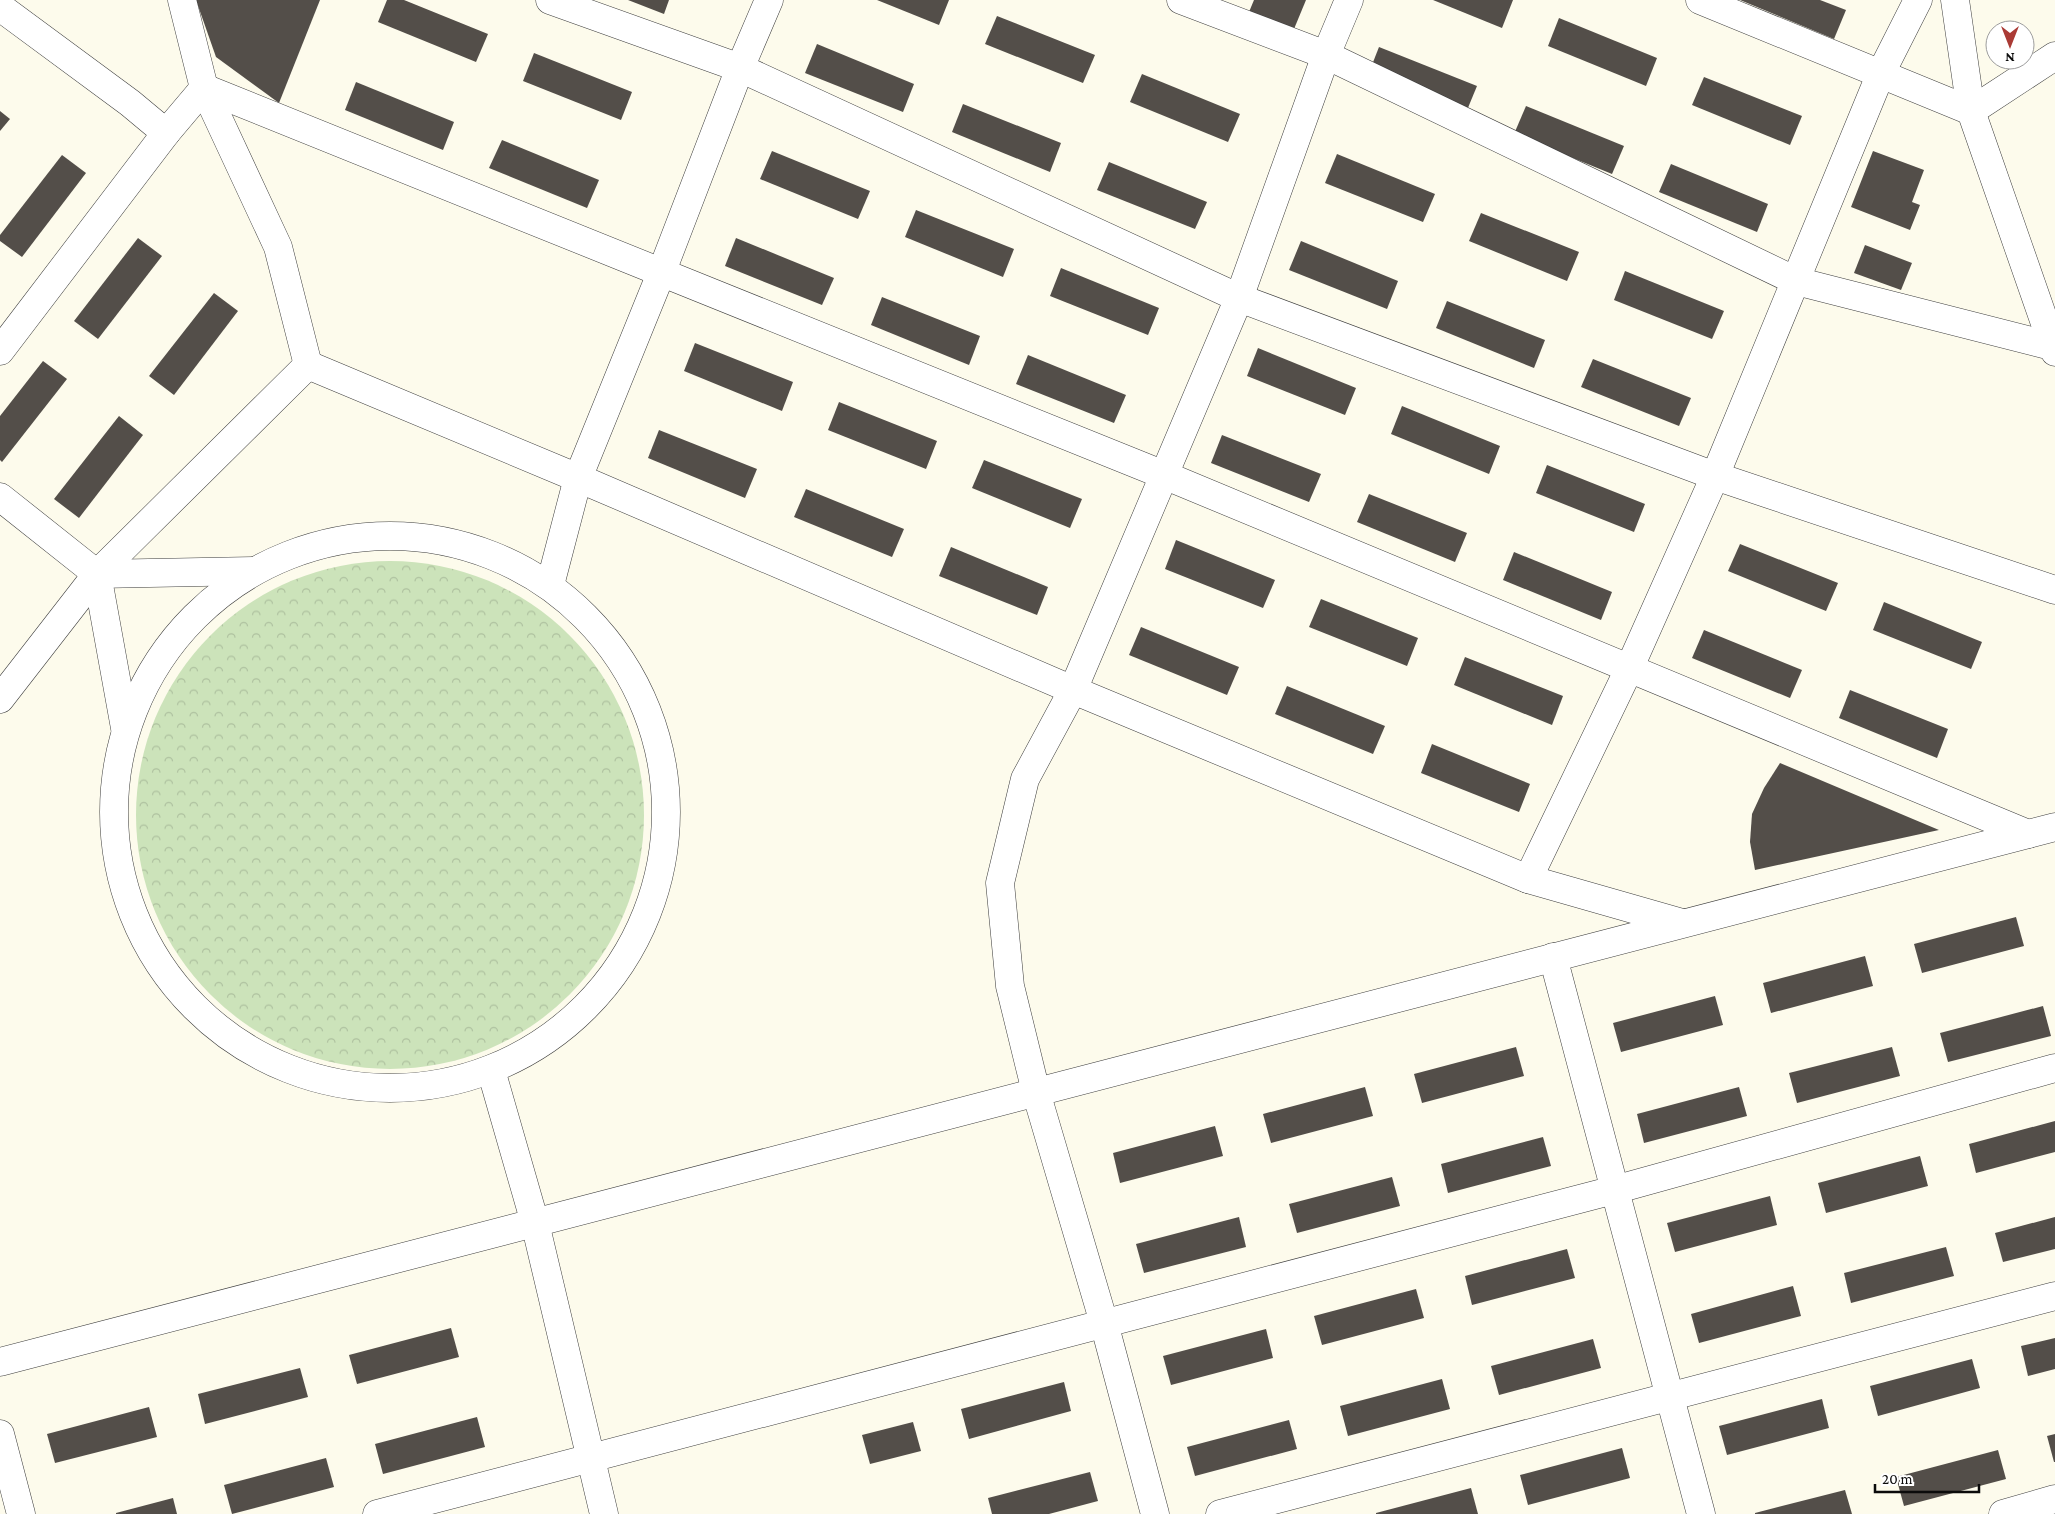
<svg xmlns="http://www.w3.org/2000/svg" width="2055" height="1514" font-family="'Crimson Pro',serif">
	<defs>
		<pattern id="park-crowns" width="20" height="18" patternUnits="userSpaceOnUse" patternTransform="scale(1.25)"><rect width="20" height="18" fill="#cce3ba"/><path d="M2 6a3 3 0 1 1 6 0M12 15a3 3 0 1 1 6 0" fill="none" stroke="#aec19f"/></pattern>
	</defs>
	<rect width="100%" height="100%" fill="#fdfbec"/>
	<circle fill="url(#park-crowns)" cx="390" cy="815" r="254"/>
	<g fill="#534e49">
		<polygon points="196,0 320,0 279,103 216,57"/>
		<polygon points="387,0 404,0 488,34 476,62 378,22"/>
		<polygon points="628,0 669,0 664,14"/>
		<polygon points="877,0 949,0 939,25"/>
		<polygon points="1254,0 1306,0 1294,29 1249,12"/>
		<polygon points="1433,0 1513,0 1502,28"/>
		<polygon points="1740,0 1820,0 1846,10 1834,39"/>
		<polygon points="997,16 1095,55 1083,83 985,44"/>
		<polygon points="1559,18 1657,58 1646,86 1548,46"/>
		<polygon points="817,44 914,84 903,112 805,73"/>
		<polygon points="1379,47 1477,86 1465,115 1368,75"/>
		<polygon points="534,53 632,92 621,120 523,81"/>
		<polygon points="1142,74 1240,114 1228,142 1130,102"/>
		<polygon points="1704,77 1802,116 1790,145 1692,105"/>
		<polygon points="356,82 454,122 443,150 345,110"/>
		<polygon points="963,104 1061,143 1050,172 952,132"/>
		<polygon points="1526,106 1624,146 1612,174 1514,134"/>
		<polygon points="0,111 10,119 0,131"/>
		<polygon points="502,140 599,180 587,208 489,168"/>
		<polygon points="772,151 870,191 858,219 760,179"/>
		<polygon points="1873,151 1924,170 1912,202 1920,205 1910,230 1851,207"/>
		<polygon points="1337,154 1435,194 1423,222 1325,183"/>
		<polygon points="62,155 86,173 22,257 0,241 0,235"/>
		<polygon points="1109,162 1207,202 1195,229 1097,190"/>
		<polygon points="1671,164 1768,204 1757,232 1659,192"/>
		<polygon points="916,210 1014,249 1003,277 905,237"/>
		<polygon points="1481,213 1579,252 1567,281 1469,241"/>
		<polygon points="138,238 162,256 98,339 74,321"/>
		<polygon points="736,238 834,278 822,305 725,266"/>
		<polygon points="1301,241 1398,281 1387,309 1289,270"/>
		<polygon points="1865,245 1912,263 1901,290 1854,273"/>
		<polygon points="1061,268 1159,308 1148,335 1050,296"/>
		<polygon points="1625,271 1724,311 1712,339 1614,300"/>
		<polygon points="214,293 238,311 174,395 149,376"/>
		<polygon points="882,297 980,336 969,365 871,325"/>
		<polygon points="1447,301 1545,340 1534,368 1436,328"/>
		<polygon points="695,343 793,382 782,411 684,371"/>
		<polygon points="1258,348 1356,388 1345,415 1247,376"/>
		<polygon points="1028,355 1126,395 1114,423 1016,384"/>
		<polygon points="1593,359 1691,398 1679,426 1581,387"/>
		<polygon points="43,361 67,379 2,462 0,460 0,416"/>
		<polygon points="839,402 937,441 926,469 828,430"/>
		<polygon points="1402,406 1500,446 1489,474 1391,434"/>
		<polygon points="119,416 143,435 79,518 54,499"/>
		<polygon points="659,430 757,469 745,498 648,458"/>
		<polygon points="1222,435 1321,474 1309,502 1211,463"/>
		<polygon points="984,460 1082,499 1070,528 972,488"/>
		<polygon points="1547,465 1645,504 1634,532 1536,493"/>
		<polygon points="806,489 904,529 892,557 794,517"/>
		<polygon points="1369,494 1467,533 1455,562 1357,522"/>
		<polygon points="1176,540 1275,580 1263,608 1165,569"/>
		<polygon points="1740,544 1838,583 1826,611 1728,571"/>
		<polygon points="951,547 1048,587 1037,615 939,576"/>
		<polygon points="1514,552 1612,592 1601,620 1503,580"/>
		<polygon points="1321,599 1418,638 1407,666 1309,627"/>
		<polygon points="1884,602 1982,642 1971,669 1873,630"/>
		<polygon points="1141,627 1239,667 1227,695 1129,655"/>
		<polygon points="1704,630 1802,670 1790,698 1692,658"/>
		<polygon points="1465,657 1563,696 1552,725 1454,685"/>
		<polygon points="1287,686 1385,726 1373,754 1275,714"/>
		<polygon points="1850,690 1948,729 1937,758 1839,718"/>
		<polygon points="1432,744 1530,784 1519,812 1421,773"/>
		<polygon points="1780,763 1939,830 1755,870 1750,842 1752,814 1764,788"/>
		<polygon points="2016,917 2024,946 1922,973 1914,944"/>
		<polygon points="1865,956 1873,986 1771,1013 1763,983"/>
		<polygon points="1715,996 1723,1025 1621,1052 1613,1023"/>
		<polygon points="2043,1006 2051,1036 1948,1062 1940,1033"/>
		<polygon points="1516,1047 1524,1076 1422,1103 1414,1074"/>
		<polygon points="1892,1047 1900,1076 1797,1103 1789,1073"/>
		<polygon points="1365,1087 1373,1116 1271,1143 1263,1114"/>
		<polygon points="1739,1087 1747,1116 1644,1143 1637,1114"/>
		<polygon points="2055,1121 2055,1152 1976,1173 1969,1144"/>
		<polygon points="1215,1126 1223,1156 1120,1183 1113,1153"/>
		<polygon points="1543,1137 1551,1166 1448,1193 1441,1164"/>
		<polygon points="1920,1156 1928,1186 1826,1213 1818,1183"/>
		<polygon points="1392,1177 1400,1206 1297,1233 1289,1204"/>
		<polygon points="1770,1196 1777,1225 1675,1252 1667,1223"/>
		<polygon points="1239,1217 1246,1247 1144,1273 1136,1244"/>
		<polygon points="2055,1217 2055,1249 2003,1262 1995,1233"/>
		<polygon points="1946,1247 1954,1276 1851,1303 1844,1273"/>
		<polygon points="1567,1249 1575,1278 1472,1305 1465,1276"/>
		<polygon points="1793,1286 1801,1316 1699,1343 1691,1314"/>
		<polygon points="1416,1289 1424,1318 1322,1345 1314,1316"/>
		<polygon points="451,1328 459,1357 357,1384 349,1355"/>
		<polygon points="1266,1329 1273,1358 1171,1385 1163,1356"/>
		<polygon points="2055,1338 2055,1369 2028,1376 2021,1346"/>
		<polygon points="1593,1339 1601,1368 1499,1395 1491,1366"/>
		<polygon points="1972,1359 1980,1388 1878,1416 1870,1386"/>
		<polygon points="300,1368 308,1397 205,1424 198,1394"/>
		<polygon points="1442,1379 1450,1409 1348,1436 1340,1406"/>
		<polygon points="1064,1382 1071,1411 969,1439 961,1409"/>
		<polygon points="1822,1399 1829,1428 1727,1455 1719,1426"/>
		<polygon points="149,1407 157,1437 55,1463 47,1434"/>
		<polygon points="477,1417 485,1447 383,1474 375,1444"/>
		<polygon points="1289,1420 1297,1449 1195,1476 1187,1447"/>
		<polygon points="913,1422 921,1451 870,1464 862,1435"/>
		<polygon points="2055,1434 2055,1462 2054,1462 2047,1436"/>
		<polygon points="1622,1448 1630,1478 1528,1505 1520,1475"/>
		<polygon points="1998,1450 2006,1479 1904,1506 1896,1477"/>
		<polygon points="326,1458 334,1487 232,1514 224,1485"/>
		<polygon points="1090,1472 1098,1501 1049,1514 992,1514 988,1498"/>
		<polygon points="1471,1488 1478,1514 1376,1514 1376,1513"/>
		<polygon points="1845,1490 1852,1514 1755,1514 1755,1513"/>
		<polygon points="173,1498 177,1514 116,1514 116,1513"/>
	</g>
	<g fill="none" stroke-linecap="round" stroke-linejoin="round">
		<defs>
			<g id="minor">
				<polyline points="182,0 204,88 278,247 308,365"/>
				<polyline points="550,0 740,68 1239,298 1715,476 2055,590"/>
				<polyline points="1181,0 1326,55 1796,281 2055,347"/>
				<polyline points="1700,0 1971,111 2055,56"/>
				<polyline points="1955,0 1971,111 2055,352"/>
				<polyline points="0,7 130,103 166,133"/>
				<polyline points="0,351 166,133 204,88 1164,475 2028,834"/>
				<polyline points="308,365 578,478 1073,690 1528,879 1682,923"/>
				<polyline points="0,497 97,574 254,571"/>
				<circle cx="390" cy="812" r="276"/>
				<polyline points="97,574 125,728"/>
				<polyline points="550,585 578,478 662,271 740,68 769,0"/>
				<polyline points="0,699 97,574 308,365"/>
				<polyline points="1528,879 1629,669 1715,476 1881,73 1918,0"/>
				<polyline points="1553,957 1701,1514"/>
				<polyline points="491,1070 535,1223 604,1514"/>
				<polyline points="0,1362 2055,827"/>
				<polyline points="0,1434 21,1514"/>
				<polyline points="377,1514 1614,1190 2055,1068"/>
				<polyline points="1155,1514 1104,1323 1036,1092 1010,986 1000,883 1025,779 1073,690 1239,298 1326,55 1349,0"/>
				<polyline points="1220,1514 2055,1296"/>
				<polyline points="2003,1514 2055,1499"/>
			</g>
		</defs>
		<use href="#minor" stroke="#3e3e3e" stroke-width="29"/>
		<use href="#minor" stroke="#fff" stroke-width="28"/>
	</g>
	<g transform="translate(2010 45) rotate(180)"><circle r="24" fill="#ffffff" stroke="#9d9d9d"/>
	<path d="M0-4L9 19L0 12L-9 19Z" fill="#aa3a35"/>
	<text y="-8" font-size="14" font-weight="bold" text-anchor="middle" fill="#0b0b0b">N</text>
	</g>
	<path d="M1875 1484v8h104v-8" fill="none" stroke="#0b0b0b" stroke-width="2.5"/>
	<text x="1882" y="1484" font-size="15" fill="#0b0b0b" stroke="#ffffff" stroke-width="4" paint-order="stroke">20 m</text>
</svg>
